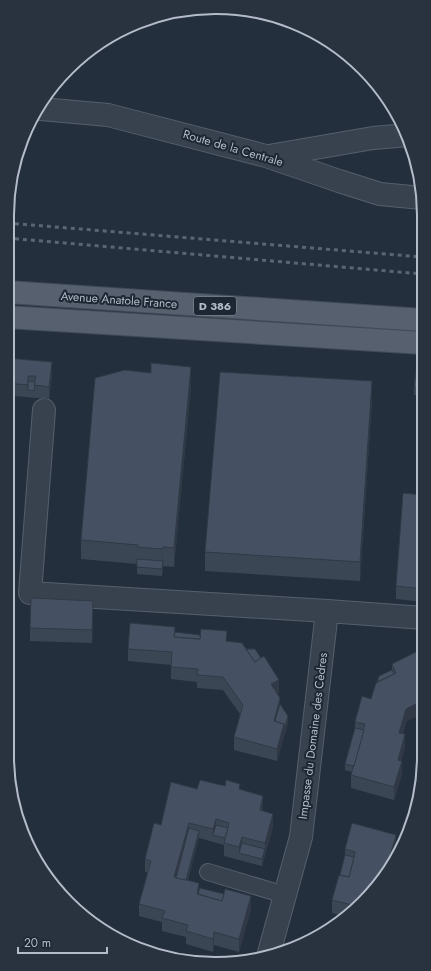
<svg xmlns="http://www.w3.org/2000/svg" width="431" height="971" font-family="Jost,sans-serif">
	<rect width="100%" height="100%" fill="#242f3e"/>
	<g fill="none" stroke-linecap="round" stroke-linejoin="round">
		<defs>
			<polyline id="service" points="208,872 285,895"/>
			<g id="minor">
				<polyline points="41,109 108,115 266,156 339,181 380,194 422,198"/>
				<polyline points="269,156 373,138 408,135"/>
				<polyline points="44,410 30,593 327,611"/>
				<polyline points="269,953 301,837 327,611 424,618"/>
			</g>
			<g id="primary">
				<polyline points="7,292 423,320"/>
				<polyline points="7,317 423,343"/>
			</g>
		</defs>
		<use href="#service" stroke="#565f6c" stroke-width="18"/>
		<use href="#minor" stroke="#565f6c" stroke-width="24"/>
		<use href="#primary" stroke="#414a57" stroke-width="24"/>
		<use href="#service" stroke="#38414e" stroke-width="16"/>
		<use href="#minor" stroke="#38414e" stroke-width="22"/>
		<use href="#primary" stroke="#56606e" stroke-width="22"/>
		<g stroke="#5a6575" stroke-width="3" stroke-dasharray="4 4" stroke-linecap="butt">
			<polyline points="7,223 422,257"/>
			<polyline points="7,238 422,274"/>
		</g>
	</g>
	<g fill="#3b4654">
		<polygon points="423,355 423,396 414,395 414,388"/>
		<polygon points="7,358 52,375 49,399 14,396 14,404 11,435 7,434"/>
		<polygon points="191,386 174,567 163,566 162,576 137,574 137,564 81,559 81,540"/>
		<polygon points="372,400 360,581 205,571 205,552"/>
		<polygon points="423,495 424,602 396,599 396,586"/>
		<polygon points="7,582 13,596 12,611 7,610"/>
		<polygon points="93,614 92,643 30,641 30,628"/>
		<polygon points="175,633 227,641 246,649 279,692 277,694 280,704 288,723 277,761 234,750 234,737 240,714 223,690 197,688 197,682 171,679 171,665 128,661 128,649"/>
		<polygon points="416,652 406,722 403,734 405,747 401,761 402,774 394,800 351,788 351,775 352,772 345,770 345,764 355,728 355,722 371,699 377,682 392,670 392,664"/>
		<polygon points="197,789 240,790 263,809 263,811 273,827 262,866 224,856 224,845 199,838 188,880 199,888 251,909 239,952 214,945 213,952 186,944 186,937 162,931 162,922 139,916 139,904 148,873 145,872 145,859 161,825"/>
		<polygon points="396,847 392,861 372,893 344,916 332,913 332,900 340,875 345,855 345,849"/>
	</g>
	<g fill="#303945">
		<polygon points="52,362 52,375 49,399 49,387"/>
		<polygon points="191,367 191,386 174,567 174,548"/>
		<polygon points="372,381 372,400 360,581 360,562"/>
		<polygon points="14,392 14,404 11,435 11,422"/>
		<polygon points="163,547 163,566 162,576 163,549"/>
		<polygon points="13,583 13,596 12,611 12,598"/>
		<polygon points="93,601 93,614 92,643 92,630"/>
		<polygon points="279,680 279,692 271,697 271,684"/>
		<polygon points="280,698 280,711 276,727 274,721"/>
		<polygon points="424,700 424,713 406,722 399,745 399,733 406,709"/>
		<polygon points="288,716 288,723 277,761 277,749 284,724"/>
		<polygon points="405,734 405,747 398,773 398,760"/>
		<polygon points="402,761 402,774 394,800 394,787"/>
		<polygon points="263,796 263,809 260,823 260,810"/>
		<polygon points="273,814 273,827 262,866 262,859 265,849 265,843"/>
		<polygon points="216,819 216,832 213,835 213,829"/>
		<polygon points="189,823 189,835 176,883 174,877"/>
		<polygon points="199,831 199,838 184,893 184,886"/>
		<polygon points="396,835 396,847 392,861 389,860"/>
		<polygon points="242,837 242,850 239,853 239,847"/>
		<polygon points="199,883 199,895 197,894"/>
		<polygon points="251,896 251,909 239,952 239,939"/>
		<polygon points="214,932 214,945 213,952 213,939"/>
	</g>
	<g fill="#455162" stroke="#303945">
		<polygon points="418,354 423,355 423,389 414,388"/>
		<polygon points="7,358 52,362 49,387 34,385 36,376 28,376 28,385 7,383"/>
		<polygon points="151,363 191,367 174,548 163,547 163,549 137,547 138,545 81,540 95,378 125,370 151,373"/>
		<polygon points="220,372 372,381 360,562 205,552"/>
		<polygon points="28,381 35,382 34,391 28,390"/>
		<polygon points="7,391 14,392 11,422 7,422"/>
		<polygon points="403,493 423,495 423,589 396,586"/>
		<polygon points="137,559 163,561 162,569 137,567"/>
		<polygon points="7,582 13,583 12,598 7,598"/>
		<polygon points="31,598 93,601 92,630 30,628"/>
		<polygon points="130,623 175,627 174,637 200,639 201,629 227,631 226,641 242,643 255,662 264,656 279,680 271,684 280,698 274,721 284,724 277,749 234,737 243,705 223,677 197,675 198,669 171,667 172,652 128,649"/>
		<polygon points="175,632 200,635 200,639 174,637"/>
		<polygon points="246,649 255,649 261,658 255,662"/>
		<polygon points="416,652 420,662 424,660 424,700 406,709 399,733 405,734 398,760 402,761 394,787 351,775 365,724 355,722 362,696 371,699 376,683 396,673 392,664"/>
		<polygon points="392,670 394,674 377,682 379,676"/>
		<polygon points="280,704 288,716 284,729 284,724 275,721"/>
		<polygon points="355,728 364,730 354,766 345,764"/>
		<polygon points="200,780 225,786 226,780 240,784 239,789 263,796 260,810 273,814 265,843 242,837 239,847 224,843 229,823 216,819 213,829 189,823 174,877 199,883 197,894 222,901 225,889 251,896 239,939 214,932 213,939 186,931 188,925 162,918 165,911 139,904 151,861 145,859 154,823 161,825 171,782 197,789"/>
		<polygon points="352,823 396,835 389,860 392,861 372,893 356,906 332,900 339,875 349,877 352,865 355,852 345,849"/>
		<polygon points="216,825 228,828 225,838 213,835"/>
		<polygon points="189,828 199,831 186,880 176,878"/>
		<polygon points="242,843 265,849 262,859 239,853"/>
		<polygon points="345,855 354,857 349,877 340,875"/>
		<polygon points="200,888 224,894 222,901 198,894"/>
	</g>
	<g text-anchor="middle" dominant-baseline="central" stroke-width="4" stroke-linejoin="round" paint-order="stroke">
		<rect fill="#1d2633" stroke="#878f9c" stroke-width="1" x="194" y="297" width="42" height="18" rx="3"/>
		<g font-size="11" font-weight="bold" fill="#b4bcc9">
			<text x="215" y="306">D 386</text>
		</g>
		<g font-size="12" fill="#b4bcc9" stroke="#1d2633">
			<text transform="translate(233 148) rotate(16)">Route de la Centrale</text>
			<text transform="translate(119 300) rotate(4)">Avenue Anatole France</text>
			<text transform="translate(313 736) rotate(-83)">Impasse du Domaine des Cèdres</text>
		</g>
	</g>
	<path d="M0 0H431V971H0ZM215 14H216A201 201 0 0 1 417 215V756A201 201 0 0 1 216 957H215A201 201 0 0 1 14 756V215A201 201 0 0 1 215 14Z" fill="#29323f" fill-rule="evenodd"/>
	<path fill="none" stroke="#b4bcc9" stroke-width="2" d="M215 14H216A201 201 0 0 1 417 215V756A201 201 0 0 1 216 957H215A201 201 0 0 1 14 756V215A201 201 0 0 1 215 14Z"/>
	<path d="M18 947v6h89v-6" fill="none" stroke="#b4bcc9" stroke-width="2"/>
	<text x="24" y="947" font-size="12" fill="#b4bcc9" stroke="#1d2633" stroke-width="3" paint-order="stroke">20 m</text>
</svg>
